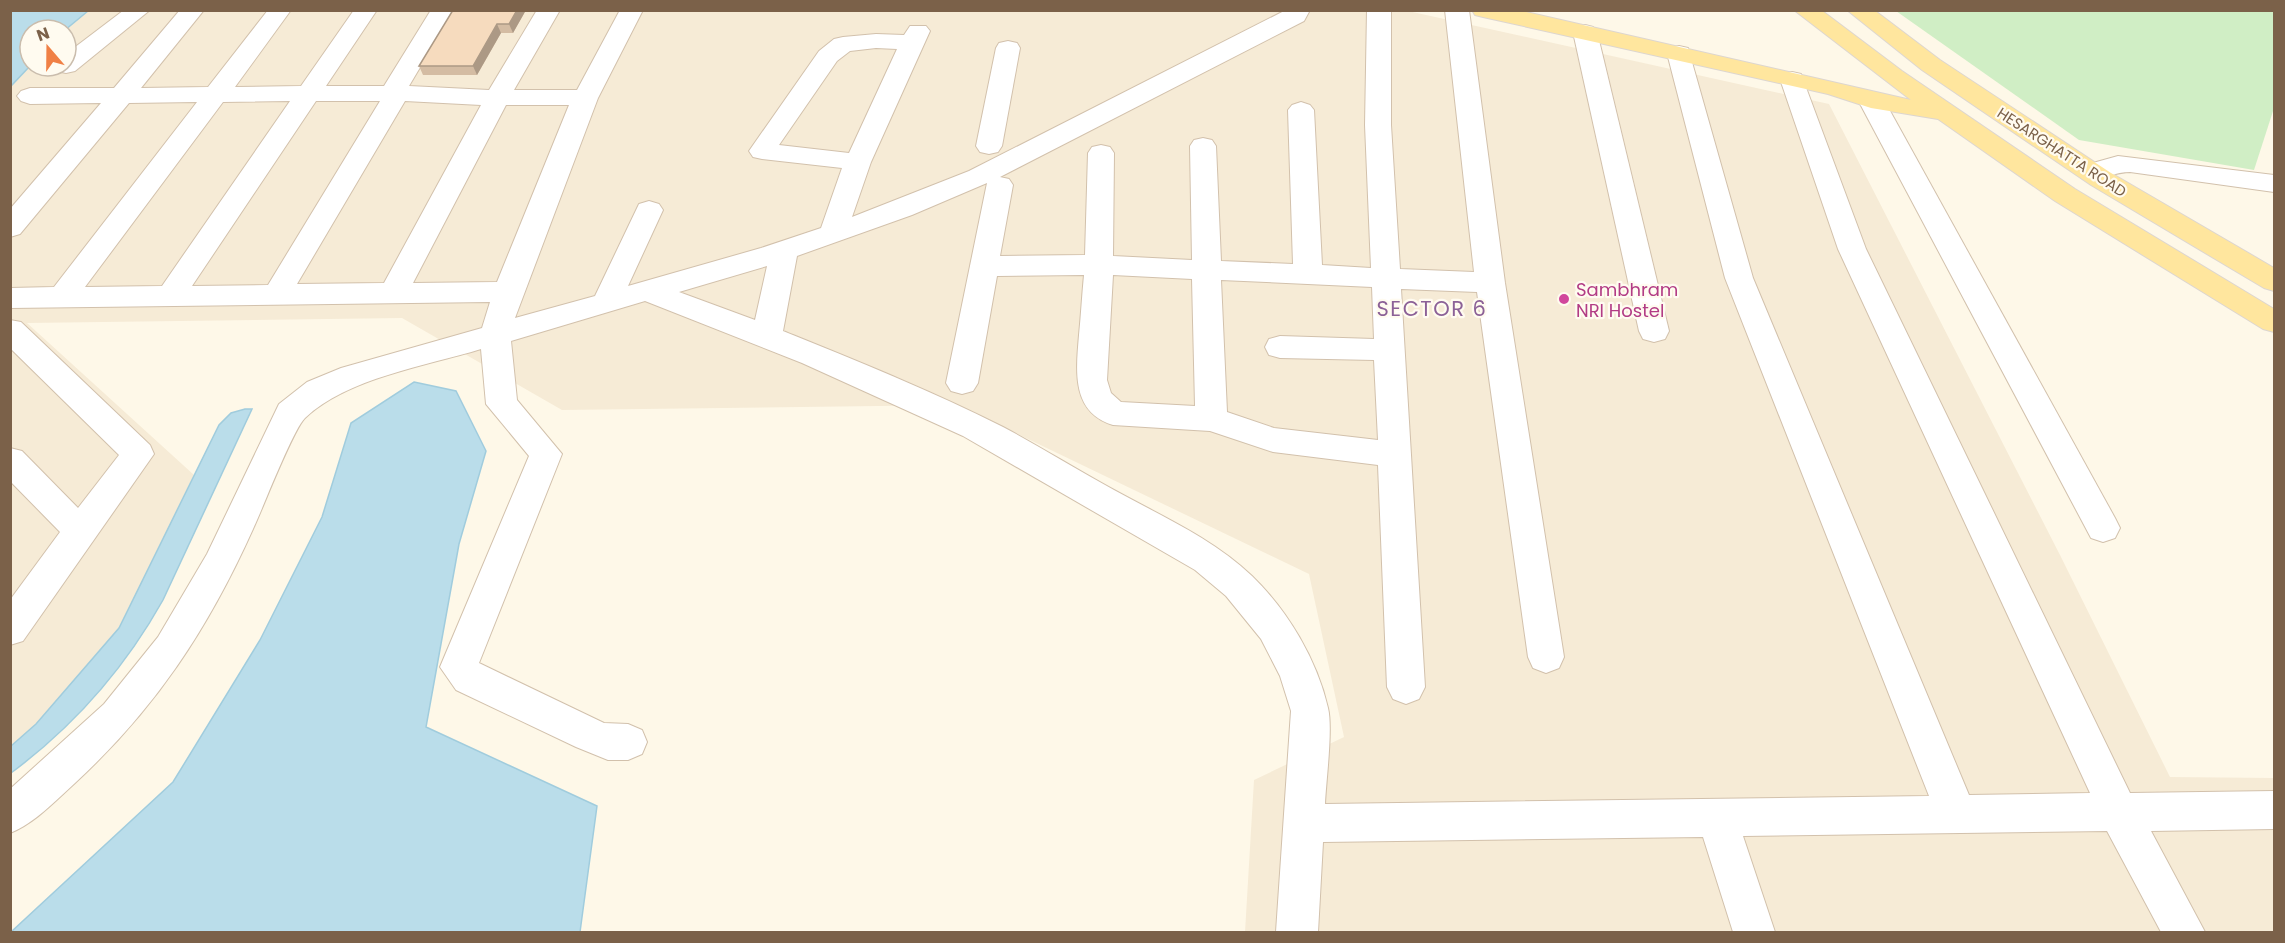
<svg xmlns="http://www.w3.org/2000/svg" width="2285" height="943" font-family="Poppins,sans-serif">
	<rect width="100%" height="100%" fill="#fef8e8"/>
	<polygon fill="#f6ebd6" points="87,11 1408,11 1829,104 2060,555 2170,777 2274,778 2274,932 1245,932 1254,780 1344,737 1309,574 957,405 562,410 402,318 27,323 194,475 119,628 36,724 11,746 11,86 30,66 66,66 65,30"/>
	<polygon fill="#d0eec5" points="1896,11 2274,11 2274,108 2254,170 2079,140"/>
	<g fill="#baddea" stroke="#a0ccdd" stroke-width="1.5">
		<polygon points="11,10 88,10 88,11 65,30 30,30 30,66 11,86"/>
		<polygon points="414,382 456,391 486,451 459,544 426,727 597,806 580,932 11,932 173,782 260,640 322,517 351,423"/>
		<path d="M245,409H252L163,600C125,668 73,727 11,773V746L36,724L119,628L219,425L231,413Z"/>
	</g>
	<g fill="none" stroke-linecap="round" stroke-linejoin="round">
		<defs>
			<g id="minor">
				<polygon points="124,10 150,10 75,71 66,73 57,71 54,66 66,66 66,54"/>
				<path d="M180,10H204L141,88L208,87L268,10H291L235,87L301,86L354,10H377L326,86H384L431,10H454L409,86L489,90L537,10H560L514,90H577L620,10H643L598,98L515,318L595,296L639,204L649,201L659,204L663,210L628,286L761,248L821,228L842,168L762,159L753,157L749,151L819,51L834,39L843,37L876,34L904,35L910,26H926L930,31L871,162L852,217L969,171L1286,10H1310L1304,21L1000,177L1009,179L1013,185L1000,256L1085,255L1088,153L1092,147L1101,145L1110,147L1114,153L1113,256L1192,260L1190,146L1194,140L1203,138L1212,140L1216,146L1221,261L1293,264L1288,110L1292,105L1301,102L1310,105L1314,110L1322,265L1371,268L1365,125L1367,10H1391V125L1400,269L1474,272L1445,10H1469L1505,283L1564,657L1559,668L1546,673L1533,668L1528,657L1477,292L1401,289L1425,687L1419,699L1406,704L1393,699L1387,687L1378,465L1273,452L1210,431L1113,425C1071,412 1076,371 1079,335C1081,315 1082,295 1084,275L997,276L978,383L973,391L962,394L951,391L946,383L987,183L912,215L797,256L783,331C857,361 932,391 1003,427C1041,447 1077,470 1114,490C1161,516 1212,538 1252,576C1288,611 1317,660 1328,708C1333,728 1326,781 1325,804L1929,796L1725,278L1667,53L1670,48L1679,46L1688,48L1753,278L1969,795L2090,793L1838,249L1780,79L1783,74L1792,72L1801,74L1866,249L2130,793L2274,791V829L2151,831L2205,932H2161L2107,831L1743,836L1775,932H1733L1703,837L1323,842L1318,932H1276L1291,711L1280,676L1261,639L1226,596L1195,570L963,436L802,363L645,301L511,341L517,400L562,454L479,663L604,723L628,724L642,730L647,742L642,754L628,760H608L576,747L456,690L440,667L529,456L486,404L481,349C426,366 347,378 305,418C293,429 263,508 253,529C208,629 156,708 75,783C55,801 35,823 10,833V789L104,704L158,637L207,554L279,404L307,382L341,368L482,328L490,302L10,308V288L54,287L197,102L129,103L20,234L10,237V209L101,103L30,104L21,101L17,96L21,91L30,88H114ZM876,48L897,49L849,153L779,145L837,61L850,51ZM290,101L162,286L85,287L223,102ZM316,101H380L268,285L192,286ZM405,101L481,105L384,283L297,284ZM506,105H569L497,282L413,283ZM767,266L755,320L679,292ZM1113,275L1192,279L1195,406L1121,402L1111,393L1107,380ZM1221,280L1372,287L1374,339L1280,336L1269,339L1265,347L1269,355L1280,358L1374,360L1378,440L1274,428L1227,412Z"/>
				<polygon points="1585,25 1593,27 1597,32 1669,331 1665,339 1654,342 1643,339 1639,331 1573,32 1577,27"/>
				<polygon points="1008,41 1017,43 1020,48 1002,146 998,152 989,154 980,152 976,146 996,48 999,43"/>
				<polygon points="1871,92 1880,95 1884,100 2115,518 2120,528 2115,538 2103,542 2091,538 1858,100 1862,95"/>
				<path d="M2118,156L2274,175V192L2130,172C2113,172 2098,182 2082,178L2078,172L2082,166Z"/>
				<polygon points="10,320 21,322 150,445 154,454 23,641 10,645 10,600 60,532 10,481 10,448 22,451 78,508 119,455 10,348"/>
			</g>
			<g id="major">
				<polygon points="1472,10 1517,10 1911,100 1794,10 1821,10 1902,71 2075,189 2274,309 2274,332 2263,329 2055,201 1938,119 1871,108 1828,94 1483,17 1475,15"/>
				<polygon points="1847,10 1874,10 1940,60 2111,173 2274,268 2274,291 2264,288 2091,185 1922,70"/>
			</g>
		</defs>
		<use href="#minor" stroke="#d2c1ac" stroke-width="2"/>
		<use href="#major" stroke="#ddd6d0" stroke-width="2"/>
		<use href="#minor" fill="#fff" fill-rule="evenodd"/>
		<use href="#major" fill="#ffe69e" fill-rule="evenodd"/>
	</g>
	<polygon fill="#d4bca3" points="453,10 526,10 513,33 501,33 477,75 423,75 419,66"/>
	<g fill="#ac9985">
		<polygon points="517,10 526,10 513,33 509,24"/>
		<polygon points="497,24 501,33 477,75 473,66"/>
	</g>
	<polygon fill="#f6dbbe" stroke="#ac9985" stroke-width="1.5" points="453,10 517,10 509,24 497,24 473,66 419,66"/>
	<circle fill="#d1479c" stroke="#fffbf0" stroke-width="2" cx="1564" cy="299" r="6"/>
	<g text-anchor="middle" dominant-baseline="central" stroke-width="4.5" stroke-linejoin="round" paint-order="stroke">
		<g font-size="15" fill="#7b6149" stroke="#fffbf0">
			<text transform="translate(2062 152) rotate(33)">HESARGHATTA ROAD</text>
		</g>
		<g font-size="18" fill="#b23c85" stroke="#fffbf0" text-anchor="start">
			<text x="1576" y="289">Sambhram<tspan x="1576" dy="21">NRI Hostel</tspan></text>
		</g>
		<g font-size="21" letter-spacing="1.5" fill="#8c6197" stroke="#fffbf0">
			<text x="1432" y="308">SECTOR 6</text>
		</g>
	</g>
	<rect width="2285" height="943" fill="none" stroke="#7b6149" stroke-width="24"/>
	<g transform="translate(48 48) rotate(340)"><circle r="28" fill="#fffbf0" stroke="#cabdad" stroke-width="1.5"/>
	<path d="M0-4.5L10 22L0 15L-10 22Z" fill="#f08045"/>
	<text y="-9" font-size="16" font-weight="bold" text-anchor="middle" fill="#7b6149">N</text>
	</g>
</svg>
